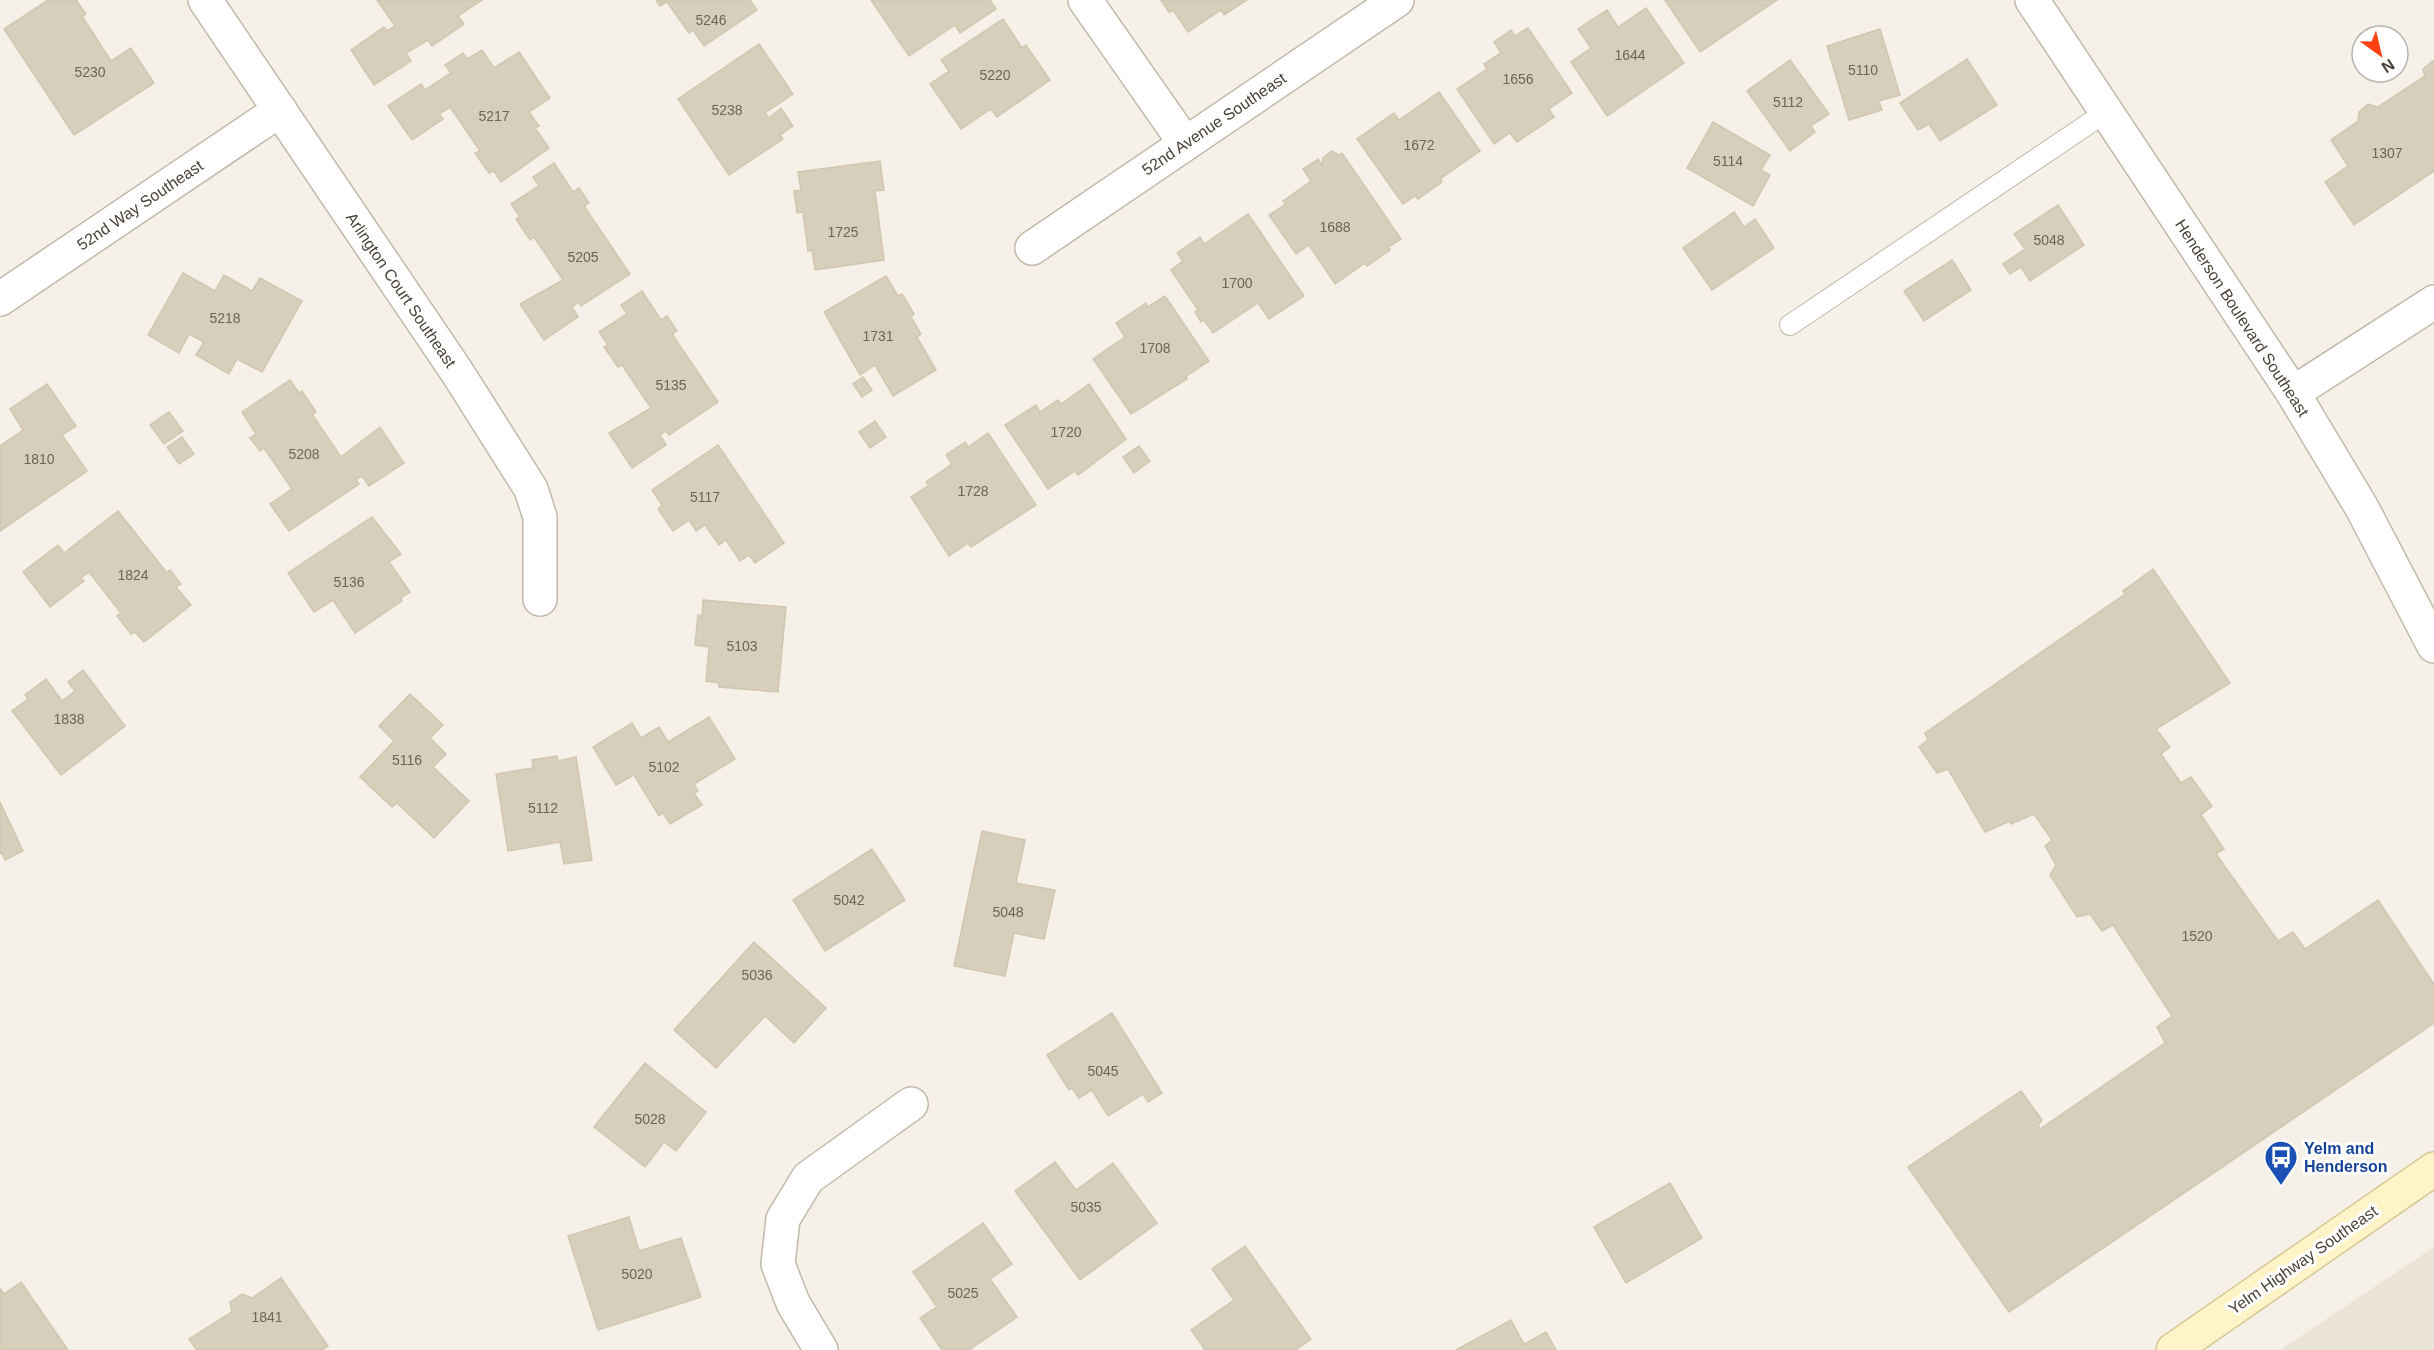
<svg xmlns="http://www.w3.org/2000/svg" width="2434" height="1350" font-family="Arial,sans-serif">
	<rect width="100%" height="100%" fill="#f5f1e8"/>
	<polygon fill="#e9e4d5" points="2434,1247 2434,1350 2280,1350"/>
	<g fill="#d7cebc" stroke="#d2c6af" stroke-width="1.5">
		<polygon points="48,0 76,0 86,14 82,16 111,61 131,48 154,83 74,135 4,29"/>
		<polygon points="377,0 482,0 458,16 464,24 432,46 428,40 406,53 411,61 374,85 351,50 384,27 387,31 395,26"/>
		<polygon points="656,0 750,0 757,10 704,46 693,30 689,33 667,2 660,6"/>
		<polygon points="871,0 990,0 996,9 960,33 955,25 909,56"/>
		<polygon points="1161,0 1247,0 1224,15 1221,10 1188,32 1173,10 1169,12"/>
		<polygon points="1665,0 1777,0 1700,52"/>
		<polygon points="1646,8 1684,63 1607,116 1571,62 1591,48 1578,29 1607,10 1618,27"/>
		<polygon points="1003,19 1022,48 1026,45 1050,80 997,117 991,109 961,129 930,84 949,71 941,60"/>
		<polygon points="1528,28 1572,93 1549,109 1554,117 1517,142 1510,133 1494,144 1457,89 1487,69 1484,64 1501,53 1494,42 1511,30 1515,36"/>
		<polygon points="1880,29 1900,95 1879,101 1882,110 1849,120 1827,46"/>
		<polygon points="759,44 793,94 765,113 769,118 781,108 793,126 780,135 783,139 729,175 678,99"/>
		<polygon points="482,50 494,68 519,52 550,98 529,112 539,126 535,128 549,148 501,182 494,171 489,173 475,153 480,151 450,107 439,114 443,119 412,140 388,106 421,84 425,90 451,73 445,65 463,53 467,59"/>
		<polygon points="1967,59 1997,105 1940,141 1929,124 1918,130 1900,103"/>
		<polygon points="1790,60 1829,114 1811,126 1815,132 1790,151 1747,91"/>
		<polygon points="2434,60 2434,171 2354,225 2325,182 2348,166 2331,140 2358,121 2359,112 2368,104 2378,107 2425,76 2423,69"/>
		<polygon points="1439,92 1480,151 1440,179 1442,182 1418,199 1415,196 1403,204 1357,139 1394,113 1399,120"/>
		<polygon points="1713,122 1770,155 1761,170 1770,175 1753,206 1687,168"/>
		<polygon points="1332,151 1339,155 1342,153 1401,239 1388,247 1390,250 1367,266 1365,263 1335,284 1309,245 1296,254 1269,215 1286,204 1283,201 1311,181 1303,169 1318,159 1322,165 1323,158"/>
		<polygon points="880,161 884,190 875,191 884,260 815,270 812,250 808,251 803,212 797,213 794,191 801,190 798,172"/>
		<polygon points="554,163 573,192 579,188 589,203 584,206 630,274 581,306 579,302 572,307 578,317 544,340 520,304 563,280 534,237 530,240 516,219 520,217 511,204 539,186 533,177"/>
		<polygon points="2058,205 2084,245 2030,281 2021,267 2010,274 2003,264 2025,249 2014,234"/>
		<polygon points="1734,212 1744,227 1755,219 1774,248 1712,290 1683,248"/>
		<polygon points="1248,214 1304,296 1269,319 1258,303 1213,333 1204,320 1201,322 1195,312 1198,310 1171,270 1183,261 1177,253 1200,237 1204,244"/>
		<polygon points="1952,260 1971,290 1924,321 1904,291"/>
		<polygon points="183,273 215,291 224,275 252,291 260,278 302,301 262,372 237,359 229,374 196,355 204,342 189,334 179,353 148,335"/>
		<polygon points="886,276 898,296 902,294 914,314 911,317 921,334 917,337 936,370 893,396 875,365 860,375 824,312"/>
		<polygon points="642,291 661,320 667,316 677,331 672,334 718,402 669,435 666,431 660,435 666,445 632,468 609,433 651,408 622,365 618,367 604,347 608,345 599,332 627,314 621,305"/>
		<polygon points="1165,296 1209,361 1186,376 1187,379 1131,414 1093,359 1125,337 1116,323 1146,303 1148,307"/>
		<polygon points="863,377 872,390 862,397 853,384"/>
		<polygon points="290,380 299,393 302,391 316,412 312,414 341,457 380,427 404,463 369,486 362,476 356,480 359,484 289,531 270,504 292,489 264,448 260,451 250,438 256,434 242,412"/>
		<polygon points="47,384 76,426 62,435 87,471 0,531 0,446 23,430 10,409"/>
		<polygon points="1089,384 1126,439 1078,475 1075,471 1048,489 1005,425 1036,405 1040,412 1058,400 1061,404"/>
		<polygon points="169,412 183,431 164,444 150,425"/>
		<polygon points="875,421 886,437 870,448 859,432"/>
		<polygon points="988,433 1036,505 971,547 968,543 949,556 911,497 929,485 926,482 952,464 946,455 965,442 968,447"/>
		<polygon points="182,437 194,454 179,464 167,447"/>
		<polygon points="718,445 784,543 755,563 749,555 740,561 726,540 719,545 705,525 696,531 689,520 673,531 658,509 662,505 652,490"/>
		<polygon points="1139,446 1150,461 1134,473 1123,457"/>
		<polygon points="118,511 167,573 170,570 181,584 176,587 191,605 144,642 135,632 131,634 117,616 121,613 89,572 81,578 84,581 50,607 23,572 58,545 64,553"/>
		<polygon points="372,517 401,554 389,562 410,592 401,598 402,601 355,633 333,600 314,612 288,573"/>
		<polygon points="2153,569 2230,683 2156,729 2170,747 2161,754 2181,783 2191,777 2212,806 2201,815 2224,849 2216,854 2278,941 2293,932 2305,949 2378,900 2434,984 2434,1023 2009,1312 1908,1167 2021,1091 2042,1120 2038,1125 2040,1129 2165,1043 2157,1027 2172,1016 2113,925 2102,931 2090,914 2077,917 2050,875 2056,865 2045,846 2052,840 2034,814 2011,824 2010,821 1985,832 1948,769 1937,773 1919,747 1928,740 1925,733 2125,594 2123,591"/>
		<polygon points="703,600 786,607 778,692 719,687 719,683 706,681 709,647 695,645 698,615 702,617"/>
		<polygon points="83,670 125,726 61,775 12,711 28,699 25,695 46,679 62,701 75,691 68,682"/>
		<polygon points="410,694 443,725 430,738 446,754 433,767 469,801 434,838 397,803 392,807 360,777 394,741 379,726"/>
		<polygon points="709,717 735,759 694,784 698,791 694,793 702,805 670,824 663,813 659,816 634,775 616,785 593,747 632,723 641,738 659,727 668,742"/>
		<polygon points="557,756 558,761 576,757 592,860 564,864 560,842 508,851 496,774 533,768 532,760"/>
		<polygon points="0,802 23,851 5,860 2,853 0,854"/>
		<polygon points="982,831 1025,840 1016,883 1055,890 1044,939 1014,933 1005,976 954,966"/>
		<polygon points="872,849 905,900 825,951 793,900"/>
		<polygon points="754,942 826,1008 794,1043 765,1016 716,1068 674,1030"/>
		<polygon points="1112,1013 1162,1093 1148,1102 1143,1094 1108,1116 1092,1090 1079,1098 1072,1088 1069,1090 1047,1055"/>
		<polygon points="645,1063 706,1112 676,1151 664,1142 645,1167 594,1127"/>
		<polygon points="1055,1162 1076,1190 1113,1163 1157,1223 1080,1280 1015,1191"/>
		<polygon points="1670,1183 1702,1238 1626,1283 1594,1227"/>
		<polygon points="629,1217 639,1251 681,1238 701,1297 598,1330 568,1236"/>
		<polygon points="983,1223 1012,1264 990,1279 1017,1317 969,1350 942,1350 920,1318 937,1307 913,1272"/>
		<polygon points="1245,1246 1311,1339 1296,1350 1205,1350 1191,1330 1234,1300 1212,1269"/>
		<polygon points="281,1278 328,1346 322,1350 197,1350 189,1339 232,1312 230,1302 242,1294 252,1298"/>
		<polygon points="21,1282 68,1350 0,1350 0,1288 4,1294"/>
		<polygon points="1511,1320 1524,1344 1546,1332 1556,1350 1456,1350"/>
	</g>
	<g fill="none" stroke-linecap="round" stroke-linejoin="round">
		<defs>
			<polyline id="service" points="1790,325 2106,112"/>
			<g id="minor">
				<polyline points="205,0 457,372 531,489 540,517 540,599"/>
				<polyline points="1085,0 1185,143"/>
				<polyline points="1032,248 1397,0"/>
				<polyline points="0,299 280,110"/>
				<polyline points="2293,393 2434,302"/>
				<polyline points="821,1350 793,1303 778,1264 783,1219 808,1178 911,1104"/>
			</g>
			<polyline id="tertiary" points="2032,0 2293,393 2362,508 2434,646"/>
			<polyline id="secondary" points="2173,1350 2434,1169"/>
		</defs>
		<use href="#service" stroke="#c1baa9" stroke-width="22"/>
		<use href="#minor" stroke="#c1baa9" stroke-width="36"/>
		<use href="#tertiary" stroke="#c1baa9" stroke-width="36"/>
		<use href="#secondary" stroke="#d7c895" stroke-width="36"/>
		<use href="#service" stroke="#fff" stroke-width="20"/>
		<use href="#minor" stroke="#fff" stroke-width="33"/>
		<use href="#tertiary" stroke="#fff" stroke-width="33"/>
		<use href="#secondary" stroke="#fff4c7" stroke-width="33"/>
	</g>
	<defs>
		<symbol id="bus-pin" viewBox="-11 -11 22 30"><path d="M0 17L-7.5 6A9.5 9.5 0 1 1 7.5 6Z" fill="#1a4fb4" stroke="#fff"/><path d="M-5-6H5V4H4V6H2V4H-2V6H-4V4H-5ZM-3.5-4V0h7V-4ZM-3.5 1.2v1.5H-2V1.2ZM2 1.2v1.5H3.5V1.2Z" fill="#fff"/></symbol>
	</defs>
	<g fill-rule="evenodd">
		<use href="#bus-pin" x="2262" y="1138" width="38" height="52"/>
	</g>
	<g text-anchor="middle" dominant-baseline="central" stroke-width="6" stroke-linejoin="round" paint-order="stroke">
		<g font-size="14" fill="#6c6558">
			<text x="711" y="20">5246</text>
			<text x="1630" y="55">1644</text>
			<text x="1863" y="70">5110</text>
			<text x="90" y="72">5230</text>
			<text x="995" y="75">5220</text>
			<text x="1518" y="79">1656</text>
			<text x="1788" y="102">5112</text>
			<text x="727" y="110">5238</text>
			<text x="494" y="116">5217</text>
			<text x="1419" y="145">1672</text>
			<text x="2387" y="153">1307</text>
			<text x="1728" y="161">5114</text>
			<text x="1335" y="227">1688</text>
			<text x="843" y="232">1725</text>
			<text x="2049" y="240">5048</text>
			<text x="583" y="257">5205</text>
			<text x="1237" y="283">1700</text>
			<text x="225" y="318">5218</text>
			<text x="878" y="336">1731</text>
			<text x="1155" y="348">1708</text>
			<text x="671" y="385">5135</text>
			<text x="1066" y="432">1720</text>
			<text x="304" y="454">5208</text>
			<text x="39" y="459">1810</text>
			<text x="973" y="491">1728</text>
			<text x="705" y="497">5117</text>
			<text x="133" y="575">1824</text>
			<text x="349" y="582">5136</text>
			<text x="742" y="646">5103</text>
			<text x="69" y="719">1838</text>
			<text x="407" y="760">5116</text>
			<text x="664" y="767">5102</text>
			<text x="543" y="808">5112</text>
			<text x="849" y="900">5042</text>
			<text x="1008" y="912">5048</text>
			<text x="2197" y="936">1520</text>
			<text x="757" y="975">5036</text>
			<text x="1103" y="1071">5045</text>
			<text x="650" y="1119">5028</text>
			<text x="1086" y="1207">5035</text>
			<text x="637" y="1274">5020</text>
			<text x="963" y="1293">5025</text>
			<text x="267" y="1317">1841</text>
		</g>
		<g font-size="16" fill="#484236" stroke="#fff">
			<text transform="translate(1214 124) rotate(-34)">52nd Avenue Southeast</text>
			<text transform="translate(140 205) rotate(-34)">52nd Way Southeast</text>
			<text transform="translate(401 290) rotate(56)">Arlington Court Southeast</text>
			<text transform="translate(2242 318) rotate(57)">Henderson Boulevard Southeast</text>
			<text transform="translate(2303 1260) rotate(-35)">Yelm Highway Southeast</text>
		</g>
		<g font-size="16" font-weight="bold" fill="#164399" stroke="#fff" text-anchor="start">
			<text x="2304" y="1148">Yelm and<tspan x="2304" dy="18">Henderson</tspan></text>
		</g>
	</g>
	<g transform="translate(2380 54) rotate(146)"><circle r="28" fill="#ffffff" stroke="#b6b3af" stroke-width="1.5"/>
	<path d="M0-4.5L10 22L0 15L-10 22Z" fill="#ff4114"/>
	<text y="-9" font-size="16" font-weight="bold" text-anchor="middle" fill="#484236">N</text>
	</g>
</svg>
